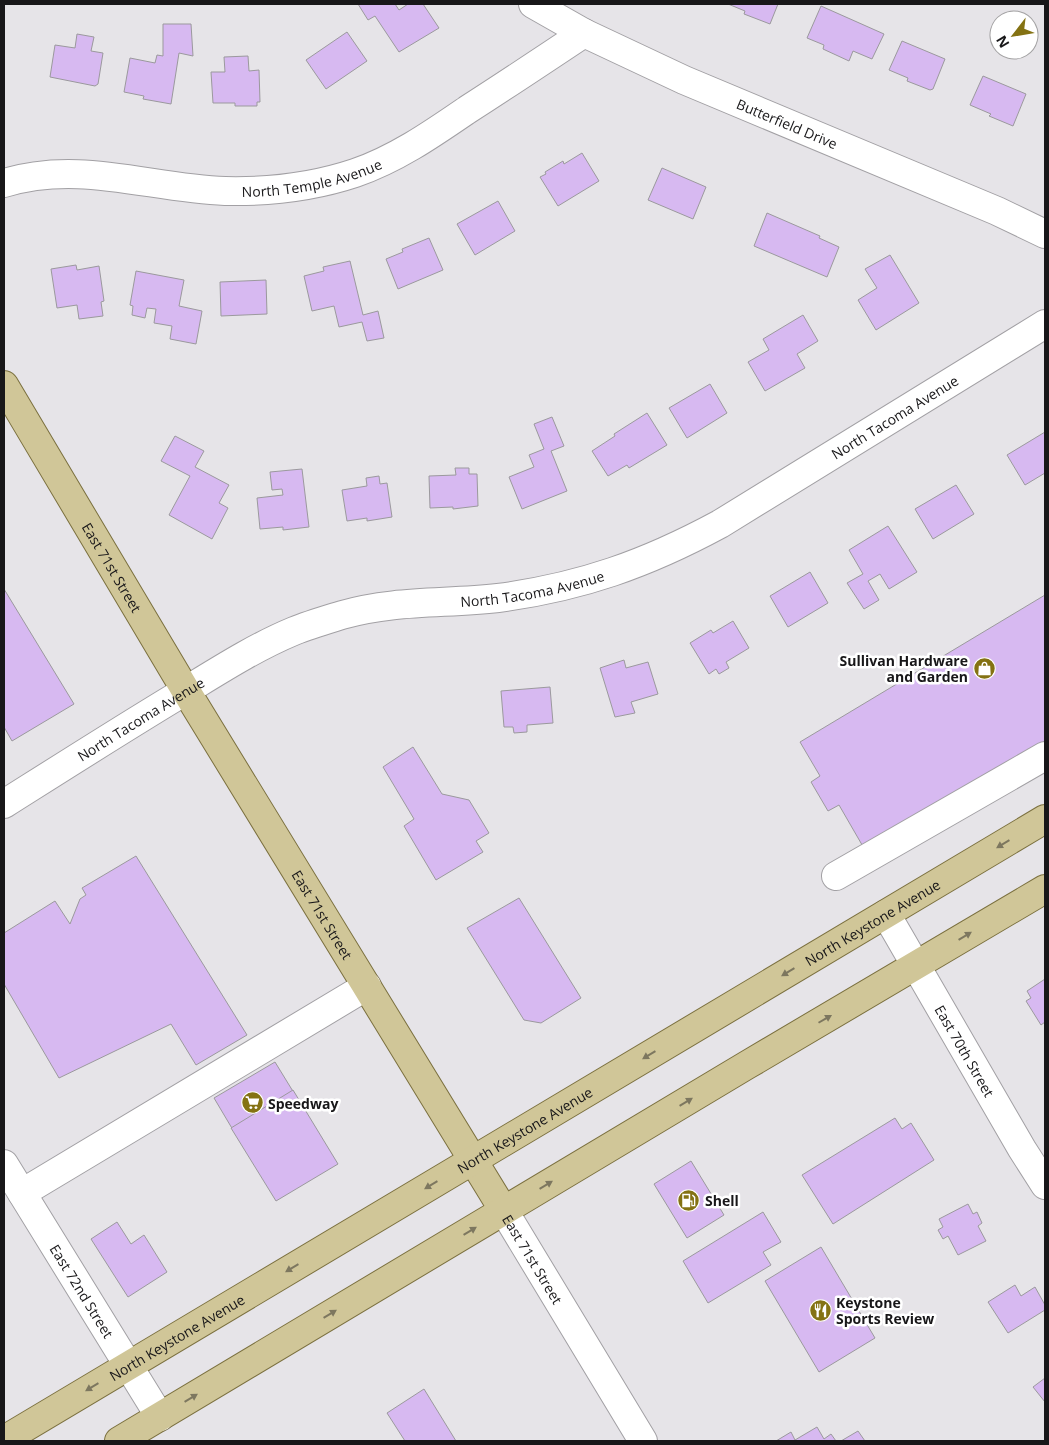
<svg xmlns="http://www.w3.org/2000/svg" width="1049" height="1445" font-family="'Open Sans',sans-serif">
	<rect width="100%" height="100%" fill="#e6e4e8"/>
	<g fill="#d7b9f1" stroke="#9b999d">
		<polygon points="358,4 395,4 399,10 408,4 423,4 439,28 399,52 375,16 368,20"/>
		<polygon points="728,4 778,4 770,24 744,14 745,11"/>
		<polygon points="821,6 884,34 872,59 853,51 849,61 823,49 824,45 807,38"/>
		<polygon points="163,24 191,24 193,56 179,53 171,104 143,99 144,96 124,92 130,58 155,63 157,55 163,56"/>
		<polygon points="347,32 367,61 326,89 306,60"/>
		<polygon points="77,34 94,37 91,51 103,53 98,84 95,86 50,77 55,45 75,48"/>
		<polygon points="902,41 945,59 933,89 930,90 907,81 908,78 889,70"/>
		<polygon points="248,56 249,71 259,70 260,102 257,102 257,106 235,106 235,103 213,103 211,72 225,72 224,57"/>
		<polygon points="983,76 1026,94 1013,126 989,116 991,114 970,105"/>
		<polygon points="582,153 599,181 558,206 540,177 546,174 545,172 563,161 564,164"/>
		<polygon points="662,168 706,187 693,219 648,200"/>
		<polygon points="498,201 515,231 475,255 457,224"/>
		<polygon points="767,213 820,236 819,238 839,247 827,277 754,246"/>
		<polygon points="429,238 443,270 398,289 386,259 403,252 402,249"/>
		<polygon points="890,255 919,303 876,330 858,300 877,288 865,269"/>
		<polygon points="350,261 363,315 378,311 384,338 367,341 362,322 339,327 334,306 312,311 304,276 324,271 323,267"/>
		<polygon points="76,265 77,270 99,266 104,301 101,302 103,316 79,319 77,305 57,308 51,269"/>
		<polygon points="136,271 184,280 179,306 202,311 196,344 170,339 172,326 154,323 156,309 147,308 145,318 132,315 133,306 130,305"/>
		<polygon points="266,280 267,314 221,316 220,282"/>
		<polygon points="803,315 818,341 797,354 805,368 765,391 748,362 769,350 763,339"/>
		<polygon points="710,384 727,413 687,438 669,408"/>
		<polygon points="647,413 667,445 629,468 627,465 608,476 592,451 615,436 614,434"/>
		<polygon points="552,417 564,446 551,451 567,491 522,509 509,477 534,467 529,455 544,449 534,424"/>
		<polygon points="1045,432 1045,473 1025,485 1007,455"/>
		<polygon points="175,436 204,451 195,467 229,485 219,503 228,508 212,539 169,515 190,476 161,461"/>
		<polygon points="455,468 469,468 469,474 477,474 478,506 453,509 453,507 430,508 429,476 456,475"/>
		<polygon points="302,469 309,527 283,530 283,527 260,529 257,498 283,495 282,489 272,490 270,472"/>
		<polygon points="379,476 380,484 387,483 392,517 367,521 367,518 347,521 342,490 367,486 366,478"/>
		<polygon points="956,485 974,514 933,539 915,509"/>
		<polygon points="888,526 917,572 889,589 880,574 868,581 879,600 864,609 847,583 863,574 849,550"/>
		<polygon points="810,572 828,603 788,627 770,596"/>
		<polygon points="4,589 74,704 12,741 4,727"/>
		<polygon points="1045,595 1045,741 865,850 839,805 828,811 811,782 820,776 800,742"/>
		<polygon points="733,621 749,648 726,662 729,668 719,674 716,669 709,674 690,643 711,630 713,633"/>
		<polygon points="624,660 626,668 648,662 658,694 631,702 635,713 615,717 600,668"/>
		<polygon points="550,687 553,723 527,725 527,732 514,733 513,727 504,727 501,691"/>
		<polygon points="413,747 442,794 469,800 489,833 476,841 483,852 436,880 404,826 414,819 383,767"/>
		<polygon points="136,856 247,1035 196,1065 171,1024 59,1078 4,984 4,933 55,901 70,924 80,899 86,895 82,888"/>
		<polygon points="519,898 581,998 541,1023 524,1020 467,928"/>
		<polygon points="1045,979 1045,1022 1041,1025 1026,1001 1031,998 1027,991"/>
		<polygon points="275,1062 294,1093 233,1130 214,1098"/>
		<polygon points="293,1090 338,1164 276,1201 231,1128"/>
		<polygon points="895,1118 902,1129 911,1123 934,1160 833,1224 802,1175"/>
		<polygon points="691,1161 724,1215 687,1238 654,1184"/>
		<polygon points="968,1204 973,1214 977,1212 982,1223 978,1226 986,1241 958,1255 948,1236 943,1239 938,1230 943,1227 939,1219"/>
		<polygon points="763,1212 781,1242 763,1252 771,1265 708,1303 683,1261"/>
		<polygon points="117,1222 131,1244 144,1235 167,1272 128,1297 91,1239"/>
		<polygon points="821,1247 875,1338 819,1372 765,1281"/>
		<polygon points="1015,1285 1021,1296 1035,1287 1045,1305 1045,1310 1008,1333 988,1302"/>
		<polygon points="1045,1378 1045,1402 1033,1387"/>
		<polygon points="424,1389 456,1441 405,1441 387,1413"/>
		<polygon points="817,1427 824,1439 831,1434 836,1441 776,1441 791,1432 795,1440"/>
		<polygon points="858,1431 865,1441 841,1441"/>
	</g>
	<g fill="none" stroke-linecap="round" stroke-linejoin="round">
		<defs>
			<g id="minor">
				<path id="s1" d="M533,4L584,33L684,80L997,211L1045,234"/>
				<path id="s2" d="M4,183C80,160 149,188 225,191C269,192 313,187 355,173C396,159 432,134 467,110C506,85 545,59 584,33"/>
				<path id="s3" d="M4,804C61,768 119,731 177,696C215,673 253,648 294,631C309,625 326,620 342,615C394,600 445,604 498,598C581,587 646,564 720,524L1045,324"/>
				<polyline points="836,876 1045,756"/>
				<path id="s4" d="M886,914L1022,1149L1045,1185"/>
				<path id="s5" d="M4,1164L160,1417"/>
				<polyline points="22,1193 367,986"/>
				<path id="s6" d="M504,1211L643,1441"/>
			</g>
			<g id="major">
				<path id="s7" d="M4,385L186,691L504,1211"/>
				<path id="s8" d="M4,1440L1045,819"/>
				<polyline points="119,1441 747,1065 1045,889"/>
			</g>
		</defs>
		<use href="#minor" stroke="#a2a0a4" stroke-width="30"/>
		<use href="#major" stroke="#7b703f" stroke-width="30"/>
		<use href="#minor" stroke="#fff" stroke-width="28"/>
		<use href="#major" stroke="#d0c698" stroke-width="28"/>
	</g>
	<defs><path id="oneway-solid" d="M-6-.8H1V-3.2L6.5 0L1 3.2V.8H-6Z" transform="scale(1.25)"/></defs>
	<g fill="#7d775f">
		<use href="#oneway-solid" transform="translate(1003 844) rotate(149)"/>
		<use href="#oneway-solid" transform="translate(965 936) rotate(-31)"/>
		<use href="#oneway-solid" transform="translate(788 972) rotate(149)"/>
		<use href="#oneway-solid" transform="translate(825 1019) rotate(-30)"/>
		<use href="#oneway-solid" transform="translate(649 1055) rotate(149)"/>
		<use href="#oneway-solid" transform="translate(686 1102) rotate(-31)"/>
		<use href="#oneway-solid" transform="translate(431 1185) rotate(149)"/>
		<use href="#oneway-solid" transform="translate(546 1185) rotate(-31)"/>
		<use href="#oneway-solid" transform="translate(470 1231) rotate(-31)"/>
		<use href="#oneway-solid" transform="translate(292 1268) rotate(149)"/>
		<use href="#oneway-solid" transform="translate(330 1314) rotate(-31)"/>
		<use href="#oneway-solid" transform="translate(92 1387) rotate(149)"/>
		<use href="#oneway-solid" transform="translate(191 1398) rotate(-31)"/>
	</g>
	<defs>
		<symbol id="shop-disc" viewBox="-11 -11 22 22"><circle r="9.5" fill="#847213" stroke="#fff"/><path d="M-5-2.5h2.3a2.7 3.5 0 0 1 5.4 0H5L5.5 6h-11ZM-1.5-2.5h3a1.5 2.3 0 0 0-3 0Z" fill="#fff"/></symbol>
		<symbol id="supermarket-disc" viewBox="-11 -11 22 22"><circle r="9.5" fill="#847213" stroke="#fff"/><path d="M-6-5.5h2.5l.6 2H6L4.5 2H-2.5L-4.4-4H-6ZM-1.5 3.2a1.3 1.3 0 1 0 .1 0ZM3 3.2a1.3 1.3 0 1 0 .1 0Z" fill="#fff"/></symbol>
		<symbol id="fuel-disc" viewBox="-11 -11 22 22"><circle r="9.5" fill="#847213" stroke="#fff"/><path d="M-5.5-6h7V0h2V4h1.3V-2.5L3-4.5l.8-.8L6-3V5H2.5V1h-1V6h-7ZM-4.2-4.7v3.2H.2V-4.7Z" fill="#fff"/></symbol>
		<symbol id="restaurant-disc" viewBox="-11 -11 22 22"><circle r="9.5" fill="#847213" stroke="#fff"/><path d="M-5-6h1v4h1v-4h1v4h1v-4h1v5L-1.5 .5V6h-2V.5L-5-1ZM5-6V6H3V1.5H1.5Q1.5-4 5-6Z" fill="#fff"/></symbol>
	</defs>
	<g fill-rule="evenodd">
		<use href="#shop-disc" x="972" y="656" width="25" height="25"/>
		<use href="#supermarket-disc" x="240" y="1090" width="25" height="25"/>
		<use href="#fuel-disc" x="676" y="1188" width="25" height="25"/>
		<use href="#restaurant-disc" x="808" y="1298" width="25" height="25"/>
	</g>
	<g text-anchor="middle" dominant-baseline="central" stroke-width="5" stroke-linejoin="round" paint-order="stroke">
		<g font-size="14" fill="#181719" stroke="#fff">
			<text stroke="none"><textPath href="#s1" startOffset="281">Butterfield Drive</textPath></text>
			<text stroke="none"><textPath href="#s2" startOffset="311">North Temple Avenue</textPath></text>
			<text stroke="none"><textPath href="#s3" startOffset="986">North Tacoma Avenue</textPath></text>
			<text stroke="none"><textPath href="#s7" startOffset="212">East 71st Street</textPath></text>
			<text stroke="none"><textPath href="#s3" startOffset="581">North Tacoma Avenue</textPath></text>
			<text stroke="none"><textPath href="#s3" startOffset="161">North Tacoma Avenue</textPath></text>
			<text stroke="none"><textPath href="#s7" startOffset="618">East 71st Street</textPath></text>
			<text stroke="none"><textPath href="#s8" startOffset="1011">North Keystone Avenue</textPath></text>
			<text stroke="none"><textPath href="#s4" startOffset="158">East 70th Street</textPath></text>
			<text stroke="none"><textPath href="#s8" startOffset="606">North Keystone Avenue</textPath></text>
			<text stroke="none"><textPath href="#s6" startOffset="56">East 71st Street</textPath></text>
			<text stroke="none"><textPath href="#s5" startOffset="149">East 72nd Street</textPath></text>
			<text stroke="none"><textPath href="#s8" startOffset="201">North Keystone Avenue</textPath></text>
		</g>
		<g font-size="14" font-weight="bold" fill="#181719" stroke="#fff" text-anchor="start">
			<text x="968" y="660" text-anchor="end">Sullivan Hardware<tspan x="968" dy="16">and Garden</tspan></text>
			<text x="268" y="1103">Speedway</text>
			<text x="705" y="1200">Shell</text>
			<text x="836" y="1302">Keystone<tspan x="836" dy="16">Sports Review</tspan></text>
		</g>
	</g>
	<rect width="1049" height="1445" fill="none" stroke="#181719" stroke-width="10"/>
	<g transform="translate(1014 35) rotate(239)"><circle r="24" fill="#ffffff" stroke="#a3a2a3"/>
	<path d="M0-4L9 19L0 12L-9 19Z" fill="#847213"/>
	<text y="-8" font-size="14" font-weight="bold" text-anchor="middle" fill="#181719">N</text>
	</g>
</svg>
